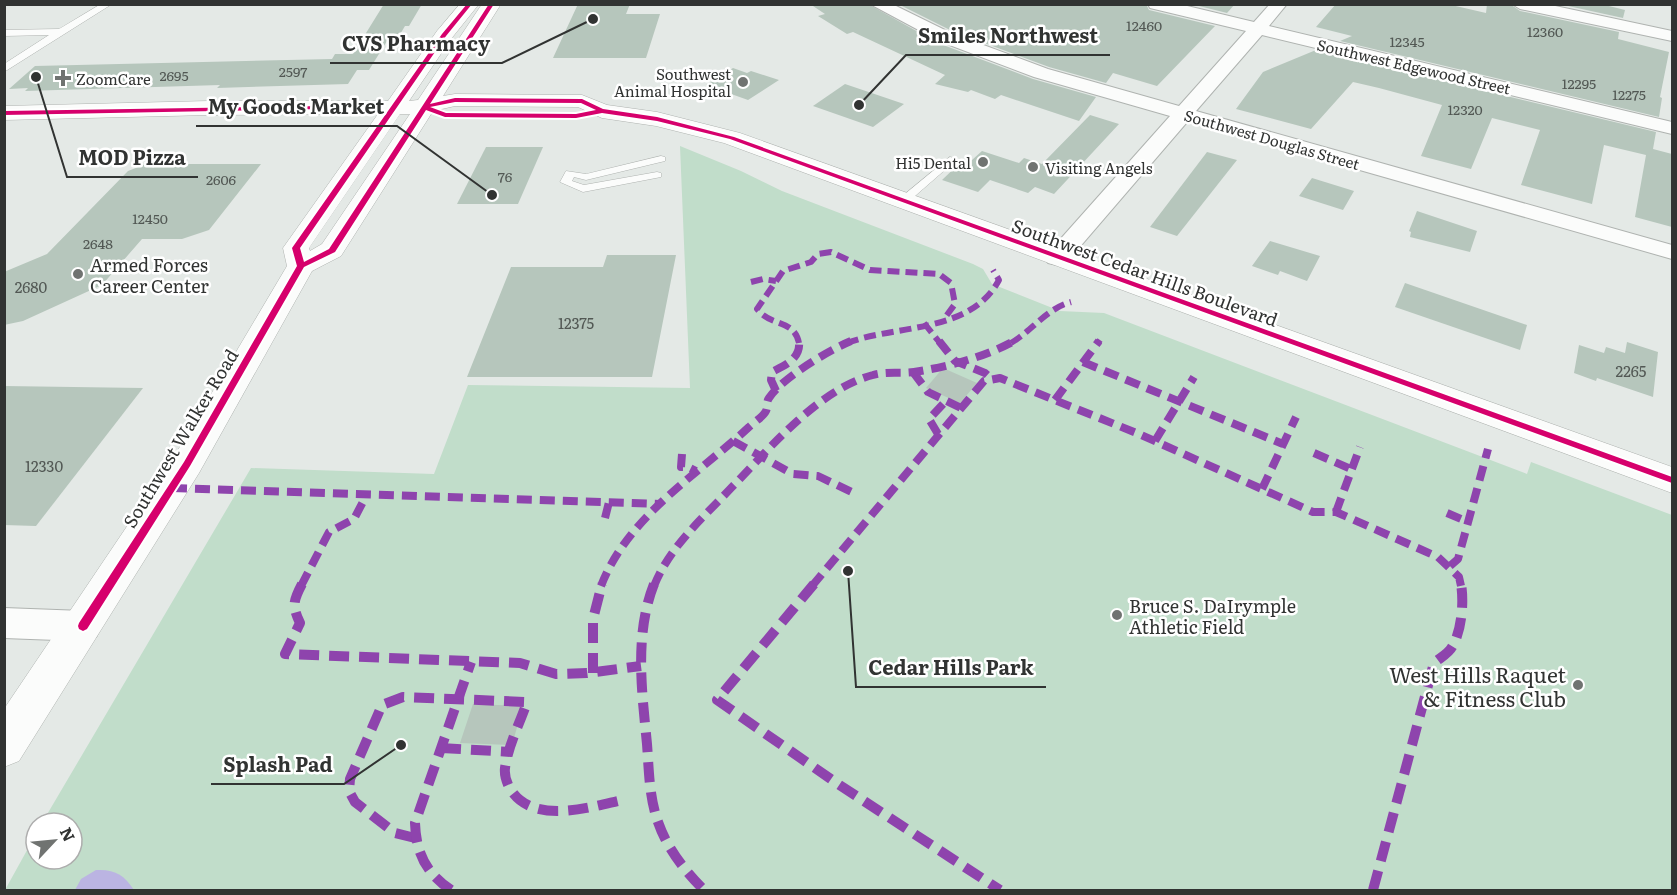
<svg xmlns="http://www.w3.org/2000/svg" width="1677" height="895" font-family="Literata,serif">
	<rect width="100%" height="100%" fill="#e4e9e6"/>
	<polygon fill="#c1ddca" points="680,146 741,171 782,191 973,264 983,269 992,284 1060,311 1104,313 1527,474 1531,462 1672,515 1672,890 5,890 36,834 36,859 72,859 72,823 42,823 251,468 434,474 468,385 690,388"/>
	<path fill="#bbb4e2" d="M96,870C115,869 124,875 134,890H75L81,879Z"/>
	<g fill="#b6c6bc">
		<polygon points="384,4 422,4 409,26 405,26 396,41 387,41 369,70 357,70 348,84 217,88 220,85 25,91 28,88 9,89 35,66 332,59 335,54 353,54"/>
		<polygon points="578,4 630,4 626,14 660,14 646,58 553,58"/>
		<polygon points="810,4 868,4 938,43 1033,79 1096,97 1079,121 1001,95 995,99 971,90 968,92 935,84 945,75 853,32 847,34 818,16 825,14"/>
		<polygon points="898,4 1146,4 1149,10 1215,26 1157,86 1113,73 1106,83 1049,67 952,31"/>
		<polygon points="1191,4 1235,4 1227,13"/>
		<polygon points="1336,4 1447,4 1486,13 1487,4 1510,4 1520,11 1619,32 1618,39 1669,52 1660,97 1662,98 1659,117 1340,41 1352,36 1316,27"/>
		<polygon points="1559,4 1601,4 1625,10 1623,18"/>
		<polygon points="1316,50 1656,132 1653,149 1672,154 1672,227 1635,217 1646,155 1604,145 1592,204 1521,185 1540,130 1492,118 1471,169 1421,156 1442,105 1379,88 1353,82 1311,129 1236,109 1263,72"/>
		<polygon points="733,68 747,73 751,71 779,80 748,100 706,85"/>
		<polygon points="845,84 904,104 873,127 813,106"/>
		<polygon points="1090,115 1119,124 1054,194 1035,187 1028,193 990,180 978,192 942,180 965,158 972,160 982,151 1019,163 1024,158 1042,164"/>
		<polygon points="486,147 543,147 518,204 457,204"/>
		<polygon points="1207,152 1237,160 1177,236 1150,227"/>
		<polygon points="146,164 261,164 209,230 182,239 142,239 102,285 23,321 4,325 4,272 47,254 128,171"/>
		<polygon points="1312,178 1354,191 1343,210 1299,196"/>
		<polygon points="1417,211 1477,231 1470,252 1410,237 1411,232 1409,231"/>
		<polygon points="1270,241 1320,256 1307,281 1280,271 1278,275 1252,266"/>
		<polygon points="607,255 676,255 652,377 467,377 511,267 603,267"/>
		<polygon points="1405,283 1527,325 1520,350 1395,307"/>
		<polygon points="1627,342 1658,352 1653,397 1597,378 1596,381 1574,373 1579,345 1604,353 1606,347 1625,353"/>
		<polygon points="943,368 977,383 960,403 926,388"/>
		<polygon points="4,386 143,388 36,526 4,525"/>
		<polygon points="473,704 523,706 512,745 460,743"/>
	</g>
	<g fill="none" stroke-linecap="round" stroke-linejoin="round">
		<defs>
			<g id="service">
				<polygon points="101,4 112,4 4,72 4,64 49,35 4,36 4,30 59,29"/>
				<polygon points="661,156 665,157 665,161 586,180 574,177 572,181 584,185 657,172 661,173 661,177 583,192 560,182 566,171 586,174"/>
				<polygon points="950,157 954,158 954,162 907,203 899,203 899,199"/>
			</g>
			<g id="minor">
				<polygon points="870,4 892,4 951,33 1048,69 1179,106 1246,31 1150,8 1148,4 1179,4 1254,22 1270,4 1287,4 1269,26 1672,122 1672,134 1262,35 1196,111 1672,245 1672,259 1188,121 1066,263 1057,265 1048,263 1045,258 1048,253 1170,116 1034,77 939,41"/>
				<polygon points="1512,4 1546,4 1672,31 1672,41 1520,9"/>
				<polygon points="4,608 83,611 96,615 101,626 96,637 83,641 4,638"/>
			</g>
			<path id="secondary" d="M460,4H479L451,39L409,101L418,100L482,4H501L443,96L455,94L582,95L607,105L657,112L740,133L1672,467V493L724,143L656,126L602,118L578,107L455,106L433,111L341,256L312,271L199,473L19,761L4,767V709L175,455L287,266L283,248L378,114L209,115L4,120V106L209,101H388L437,31ZM400,114H410L322,244L310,251L309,248Z"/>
		</defs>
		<use href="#service" stroke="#afb3b0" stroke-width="1"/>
		<use href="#minor" stroke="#afb3b0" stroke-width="2"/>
		<use href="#secondary" stroke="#afb3b0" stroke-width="1"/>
		<use href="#service" fill="#fbfcfb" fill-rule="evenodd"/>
		<use href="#minor" fill="#fbfcfb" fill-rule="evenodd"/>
		<use href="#secondary" fill="#fbfcfb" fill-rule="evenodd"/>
		<g stroke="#8e44ad" stroke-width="6" stroke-dasharray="12 6" stroke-linecap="butt">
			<polyline points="751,282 763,279 776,281"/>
			<polyline points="924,323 940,343"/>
			<path d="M799,343C794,319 771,327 757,309L783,271L811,262L818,254L831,252L870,270L939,274L951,283L955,304L944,319"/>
			<path d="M847,343C897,324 970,334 999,280L993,270"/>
			<path d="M1011,343C1033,330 1046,309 1071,302"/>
			<polyline points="1098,343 1100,340"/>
		</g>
		<g stroke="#8e44ad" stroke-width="8" stroke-dasharray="15 8" stroke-linecap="butt">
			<polyline points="939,341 955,361 985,373 993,380"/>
			<polyline points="1083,362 1283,444"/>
			<polyline points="913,372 928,392 961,408"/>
			<path d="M776,391L771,380L772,372C785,365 801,359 799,341"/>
			<polyline points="1055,400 1099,341"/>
			<polyline points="938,434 929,419 946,401"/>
			<polyline points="733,441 793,474 818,476 858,495"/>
			<polyline points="1155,441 1194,377"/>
			<polyline points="1314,453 1351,469"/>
			<polyline points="682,454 681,467 688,467 696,471"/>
			<polyline points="172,488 660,504"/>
			<polyline points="1262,489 1296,417"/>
			<polyline points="1336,512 1360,447"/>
			<polyline points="1447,513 1468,522"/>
			<polyline points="605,518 609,502"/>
			<polyline points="1450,566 1458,559 1488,449"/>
			<polyline points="301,586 329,532 354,519 367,494"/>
			<path d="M601,586C628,516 697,475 749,427C754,422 763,417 766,411C768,407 766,402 769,398C782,378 829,350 851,341"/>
			<path d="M654,586C670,546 703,518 732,487C770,448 819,389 873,375C887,371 900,374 914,372C947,367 985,357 1014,341"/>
			<polyline points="812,586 984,381 1000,378 1139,434 1313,512 1336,512 1438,557 1459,577 1461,586"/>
		</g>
		<g stroke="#8e44ad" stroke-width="10" stroke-dasharray="20 10" stroke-linecap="butt">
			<path d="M302,584C293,601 292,606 300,623L285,654L520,663L556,674L587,673L641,666"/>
			<path d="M654,584C634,635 642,692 647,744C649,770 649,797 658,822C667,848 684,870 704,890"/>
			<polyline points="814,584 717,700 838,784 1000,890"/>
			<polyline points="593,673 593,619 602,584"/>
			<polyline points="441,748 512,752"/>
			<path d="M415,838L395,833L355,802L349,791L350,779L382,705L403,697L527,702C520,723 508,746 505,768C504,776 508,787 513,793C537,824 590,807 622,800"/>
			<path d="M451,890C426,873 416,853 415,823L471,662"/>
			<path d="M1373,890L1434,663C1440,658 1449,653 1452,647C1462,631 1464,601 1461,584"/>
		</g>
		<defs>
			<g id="cycleway">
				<path d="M467,4H472L446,36L300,248L304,262L329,249L489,4H494L430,104L455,98L582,99L603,109L657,117L734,137L1672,477V483L730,139L657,121L602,113L576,118L445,117L426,110L335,252L304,267L190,466L87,629L83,631L79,629L78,626L79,623L184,462L297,266L292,248L442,34ZM455,102L581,103L596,110L576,114L446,113L430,107Z"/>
				<polygon points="325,106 326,107 323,109 4,115 4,111"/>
			</g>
		</defs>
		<use href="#cycleway" stroke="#fff" stroke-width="4"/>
		<use href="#cycleway" fill="#d6006c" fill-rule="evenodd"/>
	</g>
	<g fill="#707371" stroke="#fff" stroke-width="2">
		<path d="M60 69h6v6h6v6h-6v6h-6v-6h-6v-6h6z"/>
		<circle cx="743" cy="82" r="6"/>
		<circle cx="983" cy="162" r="6"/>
		<circle cx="1033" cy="167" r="6"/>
		<circle cx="78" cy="274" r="6"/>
		<circle cx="1117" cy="615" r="6"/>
		<circle cx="1578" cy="685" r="6"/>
	</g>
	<g text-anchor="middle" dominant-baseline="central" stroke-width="5" stroke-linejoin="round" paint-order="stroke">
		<g font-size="14" fill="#525854">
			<text x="1144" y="25">12460</text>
			<text x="1545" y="31">12360</text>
			<text x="1407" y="41">12345</text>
			<text x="293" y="71">2597</text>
			<text x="174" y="75">2695</text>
			<text x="1579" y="83">12295</text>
			<text x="1629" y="94">12275</text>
			<text x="1465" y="109">12320</text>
			<text x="505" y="176">76</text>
			<text x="221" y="179">2606</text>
			<text x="150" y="218">12450</text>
			<text x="98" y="243">2648</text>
		</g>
		<g font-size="15" fill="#313332" stroke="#fff">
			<text transform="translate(1414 66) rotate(13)">Southwest Edgewood Street</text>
			<text transform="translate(1272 139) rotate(16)">Southwest Douglas Street</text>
		</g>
		<g font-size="15" fill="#313332" stroke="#fff" text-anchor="end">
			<text x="731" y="73">Southwest<tspan x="731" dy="17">Animal Hospital</tspan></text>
			<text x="76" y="78" text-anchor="start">ZoomCare</text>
			<text x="971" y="162">Hi5 Dental</text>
			<text x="1045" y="167" text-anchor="start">Visiting Angels</text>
		</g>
		<g font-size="15" fill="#525854">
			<text x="31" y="286">2680</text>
			<text x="576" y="322">12375</text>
			<text x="1631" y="370">2265</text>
			<text x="44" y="465">12330</text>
		</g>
		<g font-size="18" fill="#313332" stroke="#fff" text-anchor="start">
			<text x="90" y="264">Armed Forces<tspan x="90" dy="21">Career Center</tspan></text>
			<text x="1129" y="605">Bruce S. DaIrymple<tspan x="1129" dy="21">Athletic Field</tspan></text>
		</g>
		<g font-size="18" fill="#313332" stroke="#fff">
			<text transform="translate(1145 272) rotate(20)">Southwest Cedar Hills Boulevard</text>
			<text transform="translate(180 438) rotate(-59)">Southwest Walker Road</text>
		</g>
		<g font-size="21" fill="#313332" stroke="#fff" text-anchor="end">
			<text x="1566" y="673">West Hills Raquet<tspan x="1566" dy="24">&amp; Fitness Club</tspan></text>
		</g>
	</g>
	<path fill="none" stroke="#313332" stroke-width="2" d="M859 105L906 55H1110M593 19L502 63H330M492 195L397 126H196M36 77L67 177H198M848 571L856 687H1046M401 745L344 784H211"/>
	<g fill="#313332" stroke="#fff" stroke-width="2">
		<circle cx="859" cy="105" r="6"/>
		<circle cx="593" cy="19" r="6"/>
		<circle cx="492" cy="195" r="6"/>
		<circle cx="36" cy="77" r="6"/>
		<circle cx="848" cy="571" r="6"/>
		<circle cx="401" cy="745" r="6"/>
	</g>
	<g font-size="20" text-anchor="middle" font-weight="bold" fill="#313332" stroke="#fff" stroke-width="5" stroke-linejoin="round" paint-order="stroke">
		<text x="1008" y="43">Smiles Northwest</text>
		<text x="416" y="51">CVS Pharmacy</text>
		<text x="296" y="114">My Goods Market</text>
		<text x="132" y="165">MOD Pizza</text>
		<text x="951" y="675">Cedar Hills Park</text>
		<text x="278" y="772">Splash Pad</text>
	</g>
	<rect width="1677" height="895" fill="none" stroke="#313332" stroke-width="12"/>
	<g transform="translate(54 841) rotate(64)"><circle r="28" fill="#ffffff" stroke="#adadad" stroke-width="1.5"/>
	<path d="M0-4.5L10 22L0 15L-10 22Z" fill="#707371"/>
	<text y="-9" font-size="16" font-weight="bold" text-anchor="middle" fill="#313332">N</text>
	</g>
</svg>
